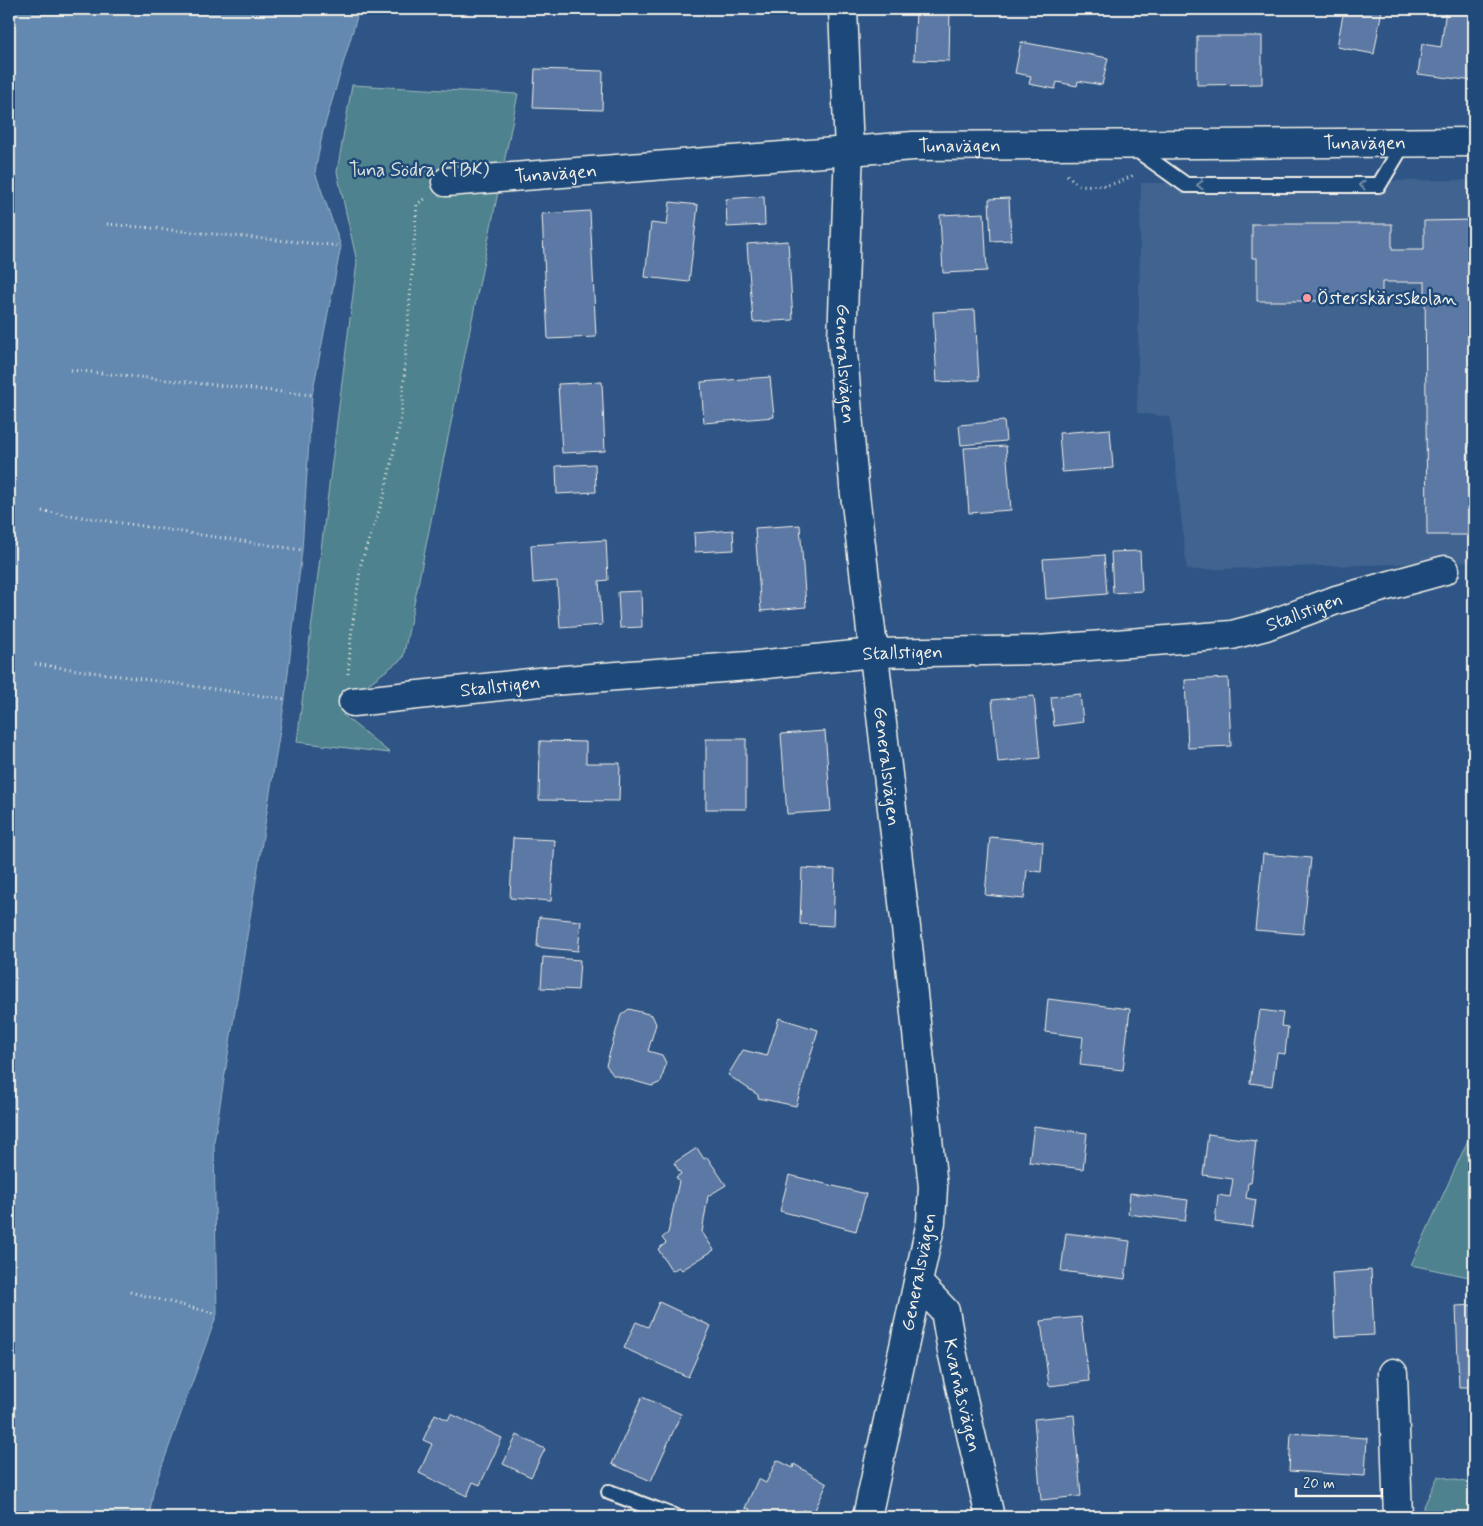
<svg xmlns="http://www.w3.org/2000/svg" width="1483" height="1526" font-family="Mynerve,sans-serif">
	<rect width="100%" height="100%" fill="#2e5585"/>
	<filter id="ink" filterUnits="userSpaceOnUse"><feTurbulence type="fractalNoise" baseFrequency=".02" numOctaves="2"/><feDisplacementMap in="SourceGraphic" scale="10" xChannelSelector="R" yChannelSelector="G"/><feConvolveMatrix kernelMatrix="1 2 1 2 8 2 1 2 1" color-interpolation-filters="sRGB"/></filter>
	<g filter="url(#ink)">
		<polygon fill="#406390" points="1474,180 1474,562 1187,570 1170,417 1137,413 1141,183"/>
		<g fill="#4e828e" stroke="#a1babb">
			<polygon points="352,85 518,94 403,658 363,688 343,715 390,753 297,742 357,262 337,172"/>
			<polygon points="1474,1127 1474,1278 1411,1265"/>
			<polygon points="1438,1476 1474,1484 1474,1517 1419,1517"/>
		</g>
		<polygon fill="#6489b0" stroke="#9eb3c6" points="9,9 359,10 323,131 315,172 341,246 312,395 302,550 285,699 214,1142 217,1314 154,1488 149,1517 9,1517"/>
		<g fill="#5c78a4" stroke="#f4f1e8">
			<polygon points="916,9 950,9 949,61 914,60"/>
			<polygon points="1065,9 1084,9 1084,12 1066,12"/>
			<polygon points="1344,9 1382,9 1374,54 1337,47"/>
			<polygon points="1446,9 1474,9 1474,81 1418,74 1422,44 1441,47"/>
			<polygon points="1197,36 1262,36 1262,84 1197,85"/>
			<polygon points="1021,42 1108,58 1102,85 1078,81 1077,86 1057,82 1055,89 1029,84 1031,76 1015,73"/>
			<polygon points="535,69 603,71 602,110 533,108"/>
			<polygon points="764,196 765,225 727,227 726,199"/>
			<polygon points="1009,198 1011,240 991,241 989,199"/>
			<polygon points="670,202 698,205 689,282 645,277 651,223 667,225"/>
			<polygon points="590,211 596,337 548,339 542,214"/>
			<polygon points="984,213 987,271 943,273 940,215"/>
			<polygon points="1474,220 1474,354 1471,354 1471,398 1474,398 1474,446 1468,446 1468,494 1474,494 1474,535 1427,535 1425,282 1382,282 1382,301 1257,301 1257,258 1252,258 1252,224 1392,224 1392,250 1424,250 1424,221"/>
			<polygon points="788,241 793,320 753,322 747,244"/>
			<polygon points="975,310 979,380 937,382 933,312"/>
			<polygon points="770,377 774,417 704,423 701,382"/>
			<polygon points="602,382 605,451 562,453 558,384"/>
			<polygon points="1004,421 1006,441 961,445 959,425"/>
			<polygon points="1110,429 1113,468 1062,472 1059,433"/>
			<polygon points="1006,446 1011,510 969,513 964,448"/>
			<polygon points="595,464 596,492 557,494 556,466"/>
			<polygon points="800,525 806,607 761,611 755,528"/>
			<polygon points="733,530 734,550 695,552 694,533"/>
			<polygon points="606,540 608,580 599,581 602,625 560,628 557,581 533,583 531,545"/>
			<polygon points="1140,551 1142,591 1113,593 1111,552"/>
			<polygon points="1104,555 1107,594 1046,599 1043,559"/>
			<polygon points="641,591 642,627 620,628 618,592"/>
			<polygon points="1228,678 1231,746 1188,748 1185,680"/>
			<polygon points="1080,694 1083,722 1054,726 1051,697"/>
			<polygon points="1034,696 1040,758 998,762 992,700"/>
			<polygon points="825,731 831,811 787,814 781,734"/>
			<rect x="706" y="739" width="40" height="70"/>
			<polygon points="540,741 586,742 586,763 620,763 619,801 539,800"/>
			<polygon points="990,837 1043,842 1041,872 1027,870 1024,899 985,895"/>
			<polygon points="513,838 555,840 551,901 510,898"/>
			<polygon points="1263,854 1311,858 1303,934 1255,930"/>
			<polygon points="802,868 835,870 833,926 800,924"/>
			<polygon points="539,917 581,921 578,951 537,947"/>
			<polygon points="543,957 580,960 578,990 541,988"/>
			<polygon points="1048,999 1130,1009 1123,1070 1080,1065 1083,1037 1045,1032"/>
			<polygon points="629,1009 652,1015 656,1024 648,1051 662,1055 666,1063 661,1082 652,1086 613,1075 606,1065 621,1015"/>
			<polygon points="1260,1010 1283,1013 1281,1026 1288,1027 1285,1054 1277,1053 1272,1086 1250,1083"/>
			<polygon points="779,1018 818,1030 796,1106 758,1098 758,1095 728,1075 743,1050 767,1056"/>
			<polygon points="1034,1126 1087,1133 1083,1169 1029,1162"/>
			<polygon points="1208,1134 1256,1141 1251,1183 1248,1183 1246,1198 1256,1200 1252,1227 1215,1222 1218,1195 1230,1197 1233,1179 1203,1175"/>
			<polygon points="697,1148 704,1159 707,1157 726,1185 708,1196 702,1232 714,1250 682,1270 679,1267 672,1271 658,1249 666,1243 662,1238 668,1233 679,1181 676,1177 681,1174 674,1163"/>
			<polygon points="789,1175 866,1194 856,1231 780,1211"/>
			<polygon points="1130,1193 1188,1200 1185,1221 1128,1214"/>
			<polygon points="1066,1233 1130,1241 1125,1279 1061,1271"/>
			<polygon points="1371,1270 1374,1335 1335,1337 1332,1273"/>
			<polygon points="659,1302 711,1326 688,1377 624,1348 636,1322 648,1327"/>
			<polygon points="1474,1305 1474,1387 1459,1387 1456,1306"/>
			<polygon points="1081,1317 1089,1381 1049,1386 1041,1321"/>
			<polygon points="642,1397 681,1414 651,1481 612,1464"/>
			<polygon points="435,1414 448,1420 451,1414 502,1438 480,1485 473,1482 467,1496 419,1473 432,1444 423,1440"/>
			<polygon points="1074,1415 1081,1496 1041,1500 1034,1419"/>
			<polygon points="1291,1433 1367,1438 1365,1476 1289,1471"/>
			<polygon points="517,1435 545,1449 531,1477 503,1464"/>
			<polygon points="777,1460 793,1468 794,1464 827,1484 813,1514 803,1510 800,1517 747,1516 750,1509 745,1508 758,1479 766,1483"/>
			<polygon points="1170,1513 1171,1517 1150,1517"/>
		</g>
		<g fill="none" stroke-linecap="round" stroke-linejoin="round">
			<defs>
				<g id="service">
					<polyline points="1134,148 1186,185 1379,185 1404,143"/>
					<polyline points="609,1492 676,1517"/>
				</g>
				<g id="minor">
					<path id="s1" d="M843,9L849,150L842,341L854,486L907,936L933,1187L931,1222L867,1517"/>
					<path id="s2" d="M446,182L913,146L1474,142"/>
					<path id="s3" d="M353,702L539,682L748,666L873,653L1038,650L1232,635L1266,626L1336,600L1445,570"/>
					<path id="s4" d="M918,1283L945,1311L952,1351L990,1517"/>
					<polyline points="1393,1373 1398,1517"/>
				</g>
			</defs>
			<use href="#service" stroke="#f4f1e8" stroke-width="18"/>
			<use href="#minor" stroke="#f4f1e8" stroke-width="31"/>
			<g stroke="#f4f1e8" stroke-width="3" stroke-dasharray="1 4" stroke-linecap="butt">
				<path d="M1067,175L1079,185C1106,186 1110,187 1134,175"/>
				<polyline points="107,224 341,246"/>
				<polyline points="71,370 312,395"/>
				<polyline points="42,511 302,550"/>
				<polyline points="35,664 285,699"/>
				<polyline points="348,674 351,637 361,563 384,496 401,418 417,204 425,199"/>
				<polyline points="130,1292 217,1314"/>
			</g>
			<use href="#service" stroke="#1f4a7a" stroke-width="14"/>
			<use href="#minor" stroke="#1f4a7a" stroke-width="28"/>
		</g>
		<defs><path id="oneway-chevron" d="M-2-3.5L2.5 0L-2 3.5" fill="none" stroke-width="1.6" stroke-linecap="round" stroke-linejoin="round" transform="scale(1.25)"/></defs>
		<g stroke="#748da6">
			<use href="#oneway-chevron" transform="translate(1200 185) rotate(180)"/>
			<use href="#oneway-chevron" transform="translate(1362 185) rotate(180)"/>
		</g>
	</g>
	<circle fill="#ff9aa2" stroke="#1f4a7a" stroke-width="2" cx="1307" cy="298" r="5"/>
	<g text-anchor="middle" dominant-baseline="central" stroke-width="5" stroke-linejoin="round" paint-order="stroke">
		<g font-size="19" fill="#f4f1e8" stroke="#1f4a7a">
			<text stroke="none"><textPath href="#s2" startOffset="920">Tunavägen</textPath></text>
			<text stroke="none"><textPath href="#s2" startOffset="515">Tunavägen</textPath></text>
			<text stroke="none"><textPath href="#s2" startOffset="110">Tunavägen</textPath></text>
			<text stroke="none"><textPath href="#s1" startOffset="355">Generalsvägen</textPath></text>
			<text stroke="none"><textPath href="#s3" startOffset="958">Stallstigen</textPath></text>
			<text stroke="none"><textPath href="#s3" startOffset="552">Stallstigen</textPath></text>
			<text stroke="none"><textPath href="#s3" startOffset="148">Stallstigen</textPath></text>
			<text stroke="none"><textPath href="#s1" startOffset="760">Generalsvägen</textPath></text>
			<text transform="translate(919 1272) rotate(-79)">Generalsvägen</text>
			<text stroke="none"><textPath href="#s4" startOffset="125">Kvarnåsvägen</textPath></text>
		</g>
		<g font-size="19" fill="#dbe0da" stroke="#1f4a7a">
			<text x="419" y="170">Tuna Södra (TBK)</text>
		</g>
		<g font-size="19" fill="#f4f1e8" stroke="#1f4a7a" text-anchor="start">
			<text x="1317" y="298">Österskärsskolan</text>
		</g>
	</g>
	<rect width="1483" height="1526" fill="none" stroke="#1f4a7a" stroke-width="30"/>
	<rect x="15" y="15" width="1453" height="1496" fill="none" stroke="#f4f1e8" stroke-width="2" filter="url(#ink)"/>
	<path d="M1296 1488v8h86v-8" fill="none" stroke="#f4f1e8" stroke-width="2.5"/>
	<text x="1303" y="1488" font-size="15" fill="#f4f1e8" stroke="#1f4a7a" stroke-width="4" paint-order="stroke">20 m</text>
</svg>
